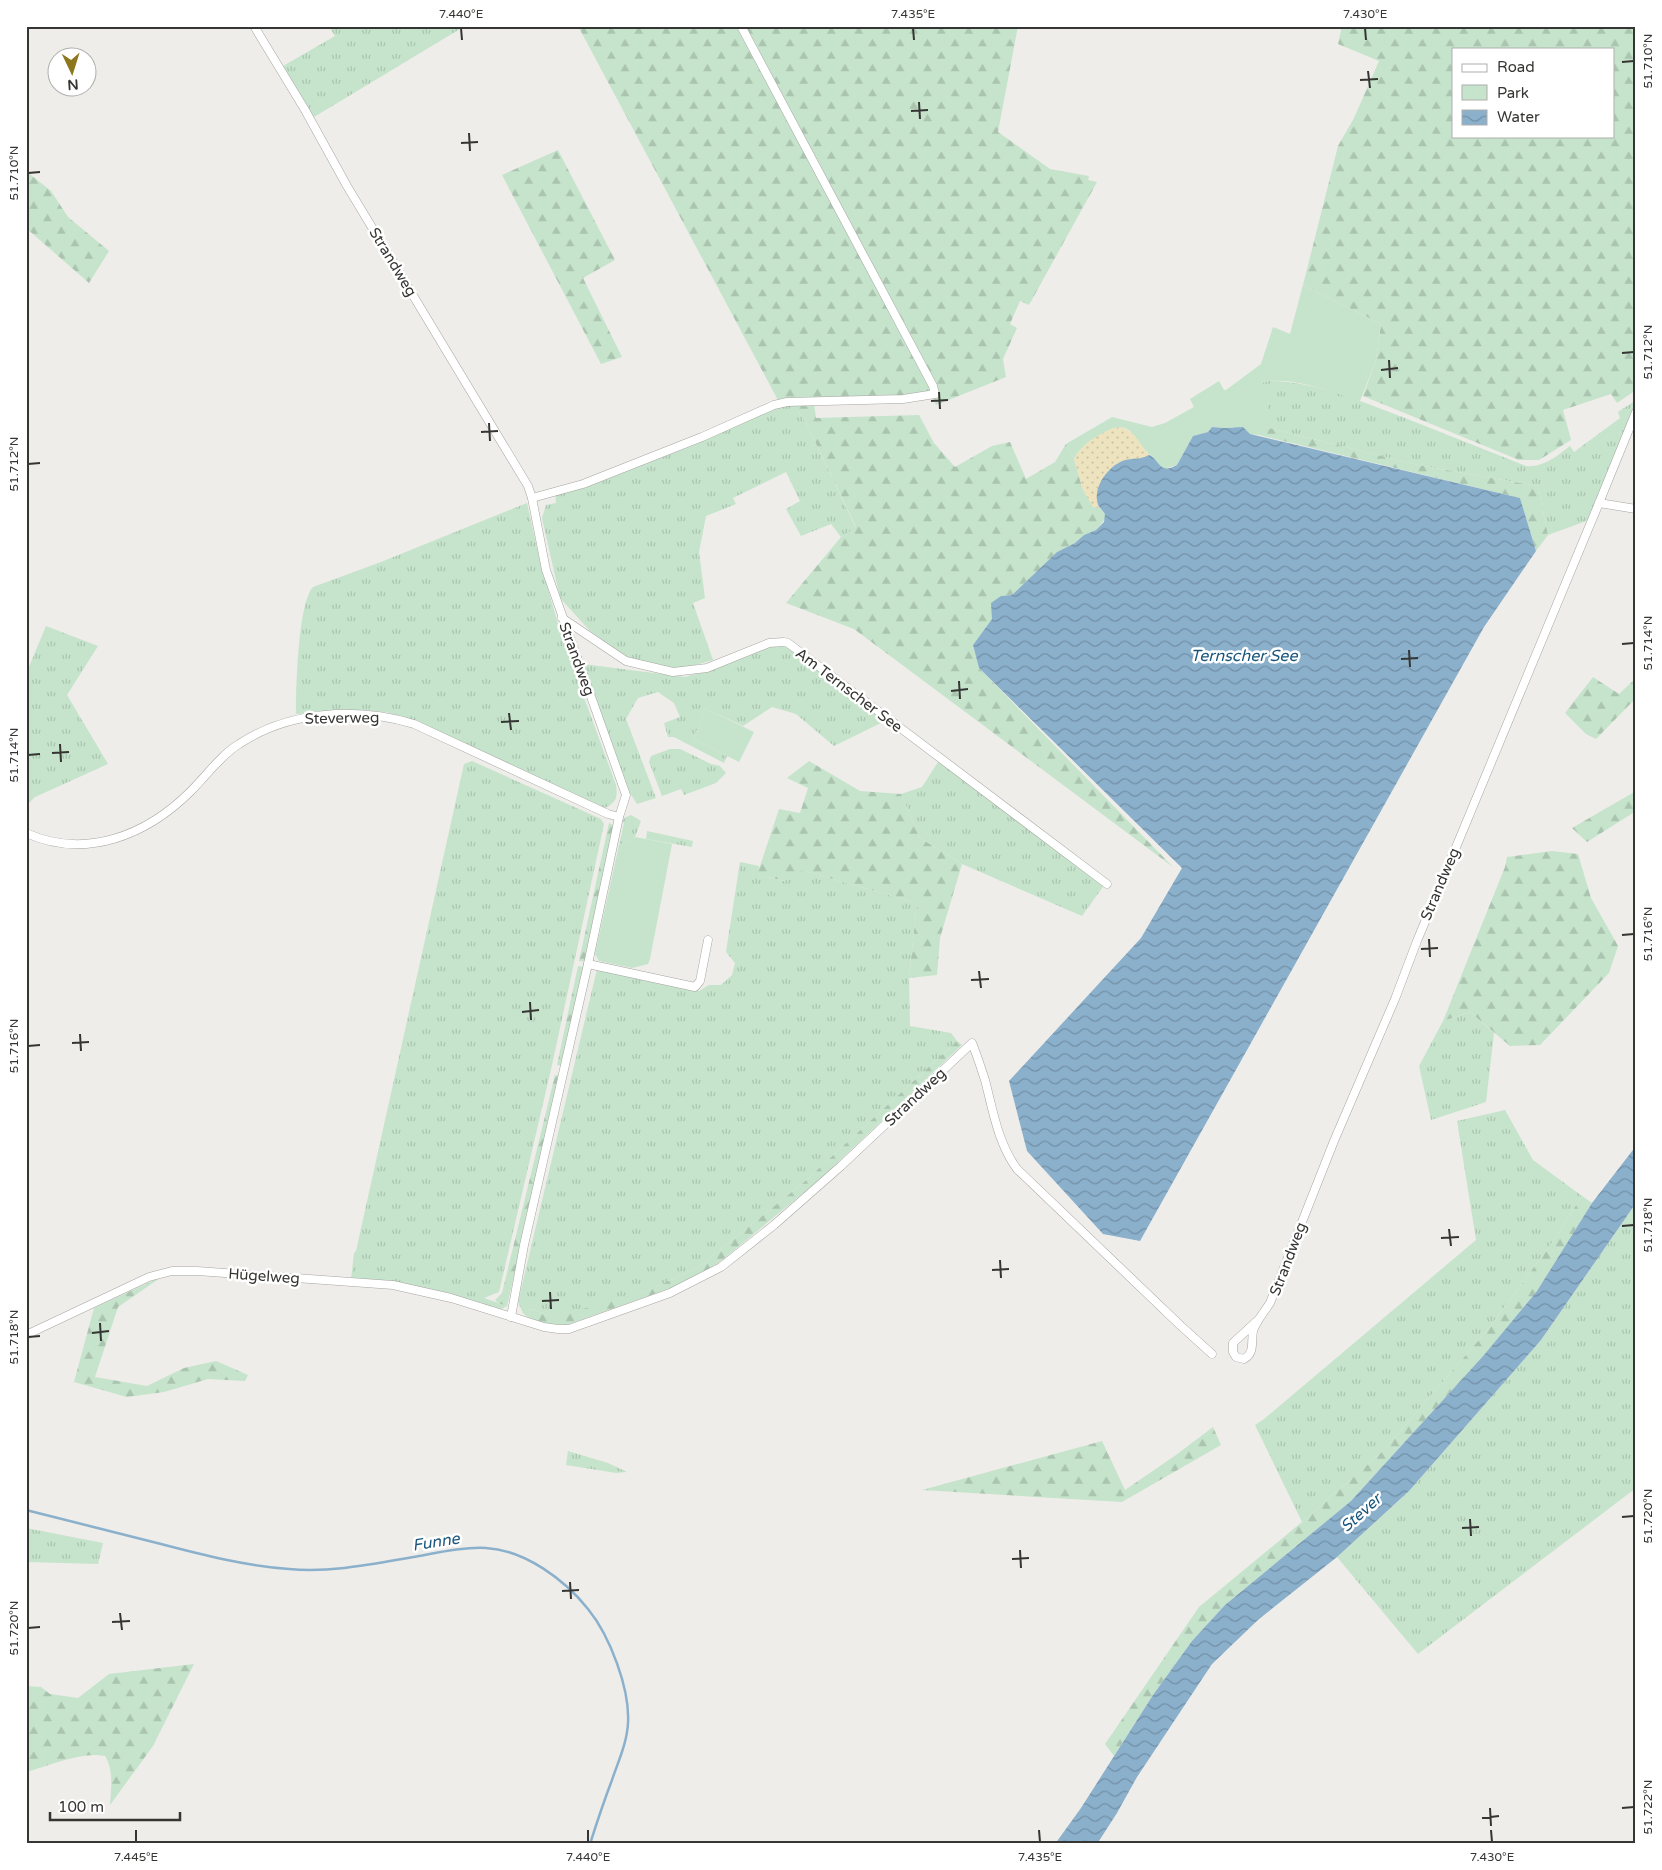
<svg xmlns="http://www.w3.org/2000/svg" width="1662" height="1870" font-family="'Varela Round',sans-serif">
	<defs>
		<pattern id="grass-tufts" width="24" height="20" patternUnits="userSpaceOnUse" patternTransform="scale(1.25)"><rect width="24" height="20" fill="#c5e4cb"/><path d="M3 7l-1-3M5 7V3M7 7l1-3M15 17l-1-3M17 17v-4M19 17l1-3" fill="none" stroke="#aac4af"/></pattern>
		<pattern id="forest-firs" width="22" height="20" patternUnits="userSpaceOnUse" patternTransform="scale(1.25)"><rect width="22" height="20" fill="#c5e4cb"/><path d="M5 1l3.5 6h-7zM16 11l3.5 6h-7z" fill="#aac4af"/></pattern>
		<pattern id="sand-dots" width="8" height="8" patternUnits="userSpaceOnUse" patternTransform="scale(1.25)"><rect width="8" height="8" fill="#ede3be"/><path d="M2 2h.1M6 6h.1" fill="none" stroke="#ccc3a4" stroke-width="1.8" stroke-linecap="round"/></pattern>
		<pattern id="water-waves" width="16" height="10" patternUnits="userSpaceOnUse" patternTransform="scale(1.25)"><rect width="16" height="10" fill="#8bb0cc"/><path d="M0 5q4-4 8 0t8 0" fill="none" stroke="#7290a6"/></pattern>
	</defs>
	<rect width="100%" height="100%" fill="#eeede9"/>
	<g fill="url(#grass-tufts)">
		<polygon points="329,26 465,26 314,117 283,66 335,36"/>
		<path d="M1269,381C1316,381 1362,402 1405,418C1445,434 1486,450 1526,466C1543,468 1557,456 1570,446L1574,452L1620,418L1618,412L1633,402L1635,403L1636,407L1589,520L1548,535L1538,486L1418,465L1261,426L1269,403L1257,384Z"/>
		<polygon points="787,403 796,409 806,423 856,528 841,537 831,524 801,536 786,509 800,501 786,472 733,498 736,504 706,516 699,552 705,598 693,603 713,660 678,670 630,660 590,631 560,598 542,518 546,505 556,503 555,494 584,488 697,444 776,407"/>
		<path d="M527,503L541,566L563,640L616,785C618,798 616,802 605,808L413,720L386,712L356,710L296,714C296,689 298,603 313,587L381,562Z"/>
		<polygon points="46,626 98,646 67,695 108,764 35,797 26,806 26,674"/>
		<polygon points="788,643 885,721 834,746 796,714 772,707 743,726 706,709 693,739 727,756 724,763 674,737 668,737 664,723 680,717 674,703 658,692 638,698 626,719 656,798 637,804 630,793 583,664 685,677 714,668 769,645"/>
		<polygon points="670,749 680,749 711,764 720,766 726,773 716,783 684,795 681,789 662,796 649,762 651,756"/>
		<polygon points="940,759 1105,884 1082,916 962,864 920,838 901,794 922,787"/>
		<polygon points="472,761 601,819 604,824 552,1065 499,1292 484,1298 507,1306 499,1310 351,1280 354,1253 356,1251 464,764"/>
		<polygon points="631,815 641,821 635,837 619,845 624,823 622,821 626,817"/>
		<polygon points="647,831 693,841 692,847 646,839"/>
		<polygon points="740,862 759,866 758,875 784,881 801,870 917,903 909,978 910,1026 951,1033 957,1041 803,1183 700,1266 647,1291 576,1313 553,1317 531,1309 528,1318 523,1313 518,1302 597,969 699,991 709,985 721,985 732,975 735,963 726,952"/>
		<polygon points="1470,1012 1494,1033 1486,1102 1431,1120 1419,1066 1443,1021"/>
		<polygon points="1505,1110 1533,1160 1582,1196 1549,1247 1485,1333 1383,1451 1302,1522 1255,1425 1264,1419 1476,1240 1457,1121"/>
		<polygon points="1636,1203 1636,1488 1418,1654 1337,1557 1409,1491 1541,1340"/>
		<polygon points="568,1451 608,1463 627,1472 616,1473 566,1465"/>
		<polygon points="26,1528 103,1543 98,1564 26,1562"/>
	</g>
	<g fill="url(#forest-firs)" fill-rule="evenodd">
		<path d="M578,26H1018L998,132L1050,169L1089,176L1088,180L1097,182L1029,305L1020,301L1010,324L1017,328L1003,359L1006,377L936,405L933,397L814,404L816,418L919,415L934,443L955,467L992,446L1010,442L1026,479L1055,462L1066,444L1074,459L1083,490L1093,506L1100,508L1105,514L1106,518L1096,530L1084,535L1075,543L1057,552L1012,595L1001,596L992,619L973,645L979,668L1173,867L854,629L786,603L841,537L856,527L806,423C798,411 793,404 779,402Z"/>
		<path d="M1342,26H1636V390L1617,403L1611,394L1563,410L1571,440L1539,460H1519L1363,396L1376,360L1381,324L1303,285L1338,146L1354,118L1379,61L1338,44ZM1453,49H1613V136H1453Z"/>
		<polygon points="558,150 615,260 583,278 622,357 601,364 502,175"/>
		<polygon points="26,171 51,191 68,217 109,251 89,283 26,228"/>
		<polygon points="1261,426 1418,465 1538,486 1548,535 1536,551 1520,498 1259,435"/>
		<polygon points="1593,677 1619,694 1636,678 1636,698 1596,739 1586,734 1565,713"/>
		<polygon points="809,761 860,791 901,794 920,838 962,864 940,938 937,975 909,978 917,903 801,870 785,881 757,875 779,809 800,813 808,788 787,778"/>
		<polygon points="1636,791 1636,811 1587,842 1572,828"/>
		<polygon points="609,823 613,825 613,833 586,962 579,961"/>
		<polygon points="1552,851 1578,854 1591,898 1618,946 1609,973 1540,1045 1510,1046 1470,1012 1443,1021 1505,867 1507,857"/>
		<polygon points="578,966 585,967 563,1066 557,1065"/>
		<polygon points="957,1041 962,1045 819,1180 721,1261 685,1283 566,1325 548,1324 528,1318 531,1309 553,1317 647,1291 700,1266 803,1183"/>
		<polygon points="555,1075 560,1075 507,1306 498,1303 495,1300 502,1293"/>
		<polygon points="1582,1196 1592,1203 1537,1291 1484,1355 1351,1501 1225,1605 1192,1641 1153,1695 1114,1756 1105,1744 1199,1607 1302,1522 1383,1451 1485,1333 1549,1247"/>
		<polygon points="163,1276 118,1307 95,1377 147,1386 184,1368 216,1361 248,1375 245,1381 208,1379 164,1392 127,1397 74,1382 94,1308"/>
		<polygon points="1213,1427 1221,1445 1122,1502 922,1490 1102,1441 1125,1490 1176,1455"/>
		<path d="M194,1664L153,1746L110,1805C111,1788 114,1771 105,1756C82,1751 49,1766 26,1772V1686L41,1687L50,1694L78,1698L109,1674Z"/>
	</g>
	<path fill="url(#sand-dots)" d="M1120,427C1136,431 1140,443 1149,455L1140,459L1127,460L1098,505L1100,508L1093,507L1083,490L1074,459C1082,443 1103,429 1120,427Z"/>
	<g fill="#c5e4cb">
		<path d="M1303,285L1381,324L1376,360L1360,401C1332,392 1285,373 1258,384L1269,403L1259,435L1250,434L1233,427L1224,428L1212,427L1208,432L1193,436L1177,465L1164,469C1158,466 1158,462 1153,458C1133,440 1133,414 1099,435C1089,441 1079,448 1074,459L1066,444L1112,417L1152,427L1165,423L1194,407L1190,399L1219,381L1224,390H1226L1261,364L1273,327L1290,334Z"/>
		<polygon points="706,709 754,732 739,762 693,739"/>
		<polygon points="635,837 672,844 650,959 648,964 632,968 599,961 595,954 619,845"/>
	</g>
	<g fill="url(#water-waves)">
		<path d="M1212,427L1224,428L1243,427L1250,434L1520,498L1536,551L1484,627L1140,1241L1103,1234L1027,1151L1009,1081L1141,938L1182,868L979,668L973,645L992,619L991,603L1001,596L1012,595L1057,552L1075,543L1084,535L1096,530L1104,522L1105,514C1103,511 1100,508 1098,505C1092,487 1109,465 1125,460C1134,458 1140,460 1149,455C1161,461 1159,475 1177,465L1193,436L1208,432Z"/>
		<polygon points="1636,1146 1636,1203 1541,1340 1409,1491 1337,1557 1259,1619 1212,1664 1137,1777 1117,1813 1097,1844 1055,1844 1081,1808 1153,1695 1192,1641 1225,1605 1351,1501 1484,1355 1537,1291 1592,1203"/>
	</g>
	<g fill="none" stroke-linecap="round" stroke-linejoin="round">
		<path stroke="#8bb0cc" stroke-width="2.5" d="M26,1510C71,1521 116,1533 161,1544C203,1555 246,1566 289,1569C333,1573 377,1563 419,1556C441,1552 464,1547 486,1548C525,1550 565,1580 588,1609C610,1636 630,1689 628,1723C627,1743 618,1762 612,1780C604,1801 597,1822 590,1844"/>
		<defs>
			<g id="minor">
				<polyline points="254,26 305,110 347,186 528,486 532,498 546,570 626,795 619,817 588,964 524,1245 511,1317"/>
				<polyline points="532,498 583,484 702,437 774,405 787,402 903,399 935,394 933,386 741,26"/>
				<polyline points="1599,503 1636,509"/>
				<polyline points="562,618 626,661 673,672 707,668 769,643 784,642 788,643 1107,884"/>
				<path d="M26,833C86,860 147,835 191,791C206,776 221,755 239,744C291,710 357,707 414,724L608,814L619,817"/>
				<polyline points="588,964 695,987 700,981 708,940"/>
				<path d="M1259,1319C1257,1323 1254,1327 1253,1331C1251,1342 1255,1353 1244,1359L1236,1357L1233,1352V1343L1259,1319L1270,1303L1334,1141L1395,999L1417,941L1599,503L1636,412"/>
				<path d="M26,1335L149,1277L172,1271H197L393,1285L451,1298L544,1327L558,1329H569L670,1293L721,1267L774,1225L841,1166L972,1043C977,1055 981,1068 985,1080C993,1111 998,1143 1017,1169L1181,1326L1212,1354"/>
			</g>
		</defs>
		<use href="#minor" stroke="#a6a5a2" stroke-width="9"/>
		<use href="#minor" stroke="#fff" stroke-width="8"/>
	</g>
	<path fill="none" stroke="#353533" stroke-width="2" d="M461,28L462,40M913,28L914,40M1365,28L1366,40M1622,62L1634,61M1368,71L1370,88M1360,80L1378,79M919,102L920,119M911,111L928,110M469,133L470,151M461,143L478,142M28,173L40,172M1622,353L1634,352M1389,360L1390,378M1381,370L1398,368M939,392L940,409M931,401L948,400M489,423L490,441M481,432L498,431M28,464L40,463M1622,644L1634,643M1409,650L1410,667M1401,659L1418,658M959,681L960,699M951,691L968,689M509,713L511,730M501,722L519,721M60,744L61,762M52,753L69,752M28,755L40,754M1622,935L1634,934M1429,939L1430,957M1421,949L1438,948M979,971L981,988M971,980L989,979M530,1002L531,1020M522,1012L539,1010M80,1034L81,1051M72,1043L89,1042M28,1046L40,1045M1622,1226L1634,1225M1449,1229L1451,1246M1441,1238L1459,1237M1000,1260L1001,1278M992,1270L1009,1269M550,1292L551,1309M542,1301L559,1300M100,1323L101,1341M92,1333L109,1331M28,1337L40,1336M1622,1517L1634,1516M1470,1519L1471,1536M1462,1528L1479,1527M1020,1550L1021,1568M1012,1559L1029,1558M570,1582L571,1599M562,1591L579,1590M120,1613L122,1630M112,1622L130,1621M28,1628L40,1627M1490,1808L1491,1826M1622,1808L1634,1807M1482,1818L1499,1816M136,1830V1842M588,1830V1842M1039,1830L1040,1842M1491,1830L1492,1842"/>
	<g text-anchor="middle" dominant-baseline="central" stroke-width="5" stroke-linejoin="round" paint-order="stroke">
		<g font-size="15" fill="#353533" stroke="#fff">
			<text transform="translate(393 262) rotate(59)">Strandweg</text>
			<text transform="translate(577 659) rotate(70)">Strandweg</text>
			<text transform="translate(849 690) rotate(37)">Am Ternscher See</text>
			<text transform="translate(342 718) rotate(-1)">Steverweg</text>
			<text transform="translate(1440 884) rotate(-67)">Strandweg</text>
			<text transform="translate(915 1097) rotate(-43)">Strandweg</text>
			<text transform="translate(1288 1259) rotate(-69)">Strandweg</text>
			<text transform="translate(264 1276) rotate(4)">Hügelweg</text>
		</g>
		<g font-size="16" font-style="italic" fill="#1a567c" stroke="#fff">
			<text x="1244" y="656">Ternscher See</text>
			<text transform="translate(1361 1513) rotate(-42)">Stever</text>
			<text transform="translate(436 1542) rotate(-9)">Funne</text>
		</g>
	</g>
	<rect width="1662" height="1870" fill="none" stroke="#ffffff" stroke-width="55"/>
	<rect x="1452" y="48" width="162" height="90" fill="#ffffff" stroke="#aeaead"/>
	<rect x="1462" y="64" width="25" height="8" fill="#ffffff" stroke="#aeaead"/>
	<text x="1497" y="72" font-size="15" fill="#353533">Road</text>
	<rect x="1462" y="85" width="25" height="15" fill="#c5e4cb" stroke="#aeaead"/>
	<text x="1497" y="98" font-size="15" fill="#353533">Park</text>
	<rect x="1462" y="110" width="25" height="15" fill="url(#water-waves)" stroke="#aeaead"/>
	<text x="1497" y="122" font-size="15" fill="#353533">Water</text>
	<g transform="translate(72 72) rotate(176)"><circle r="24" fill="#ffffff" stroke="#aeaead"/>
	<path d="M0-4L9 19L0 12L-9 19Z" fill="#8d771c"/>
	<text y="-8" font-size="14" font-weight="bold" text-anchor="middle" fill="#353533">N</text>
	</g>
	<path d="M50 1812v8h130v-8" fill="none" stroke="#353533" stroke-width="2.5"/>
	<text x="58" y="1812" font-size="15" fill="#353533" stroke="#ffffff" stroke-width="4" paint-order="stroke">100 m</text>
	<rect x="28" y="28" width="1606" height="1814" fill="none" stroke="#353533" stroke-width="2"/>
	<g font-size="12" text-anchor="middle" fill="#353533">
		<text x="461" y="18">7.440°E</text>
		<text x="913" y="18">7.435°E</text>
		<text x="1365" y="18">7.430°E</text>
		<text transform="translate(1648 61) rotate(-90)" y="4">51.710°N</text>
		<text transform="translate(14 173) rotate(-90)" y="4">51.710°N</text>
		<text transform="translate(1648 352) rotate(-90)" y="4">51.712°N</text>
		<text transform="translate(14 464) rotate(-90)" y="4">51.712°N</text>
		<text transform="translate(1648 643) rotate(-90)" y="4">51.714°N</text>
		<text transform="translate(14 755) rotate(-90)" y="4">51.714°N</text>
		<text transform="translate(1648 934) rotate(-90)" y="4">51.716°N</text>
		<text transform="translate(14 1046) rotate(-90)" y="4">51.716°N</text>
		<text transform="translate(1648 1225) rotate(-90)" y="4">51.718°N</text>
		<text transform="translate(14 1337) rotate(-90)" y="4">51.718°N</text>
		<text transform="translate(1648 1516) rotate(-90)" y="4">51.720°N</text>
		<text transform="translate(14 1628) rotate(-90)" y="4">51.720°N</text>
		<text transform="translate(1648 1807) rotate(-90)" y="4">51.722°N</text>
		<text x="136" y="1861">7.445°E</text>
		<text x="588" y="1861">7.440°E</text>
		<text x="1040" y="1861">7.435°E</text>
		<text x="1492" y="1861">7.430°E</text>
	</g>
</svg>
